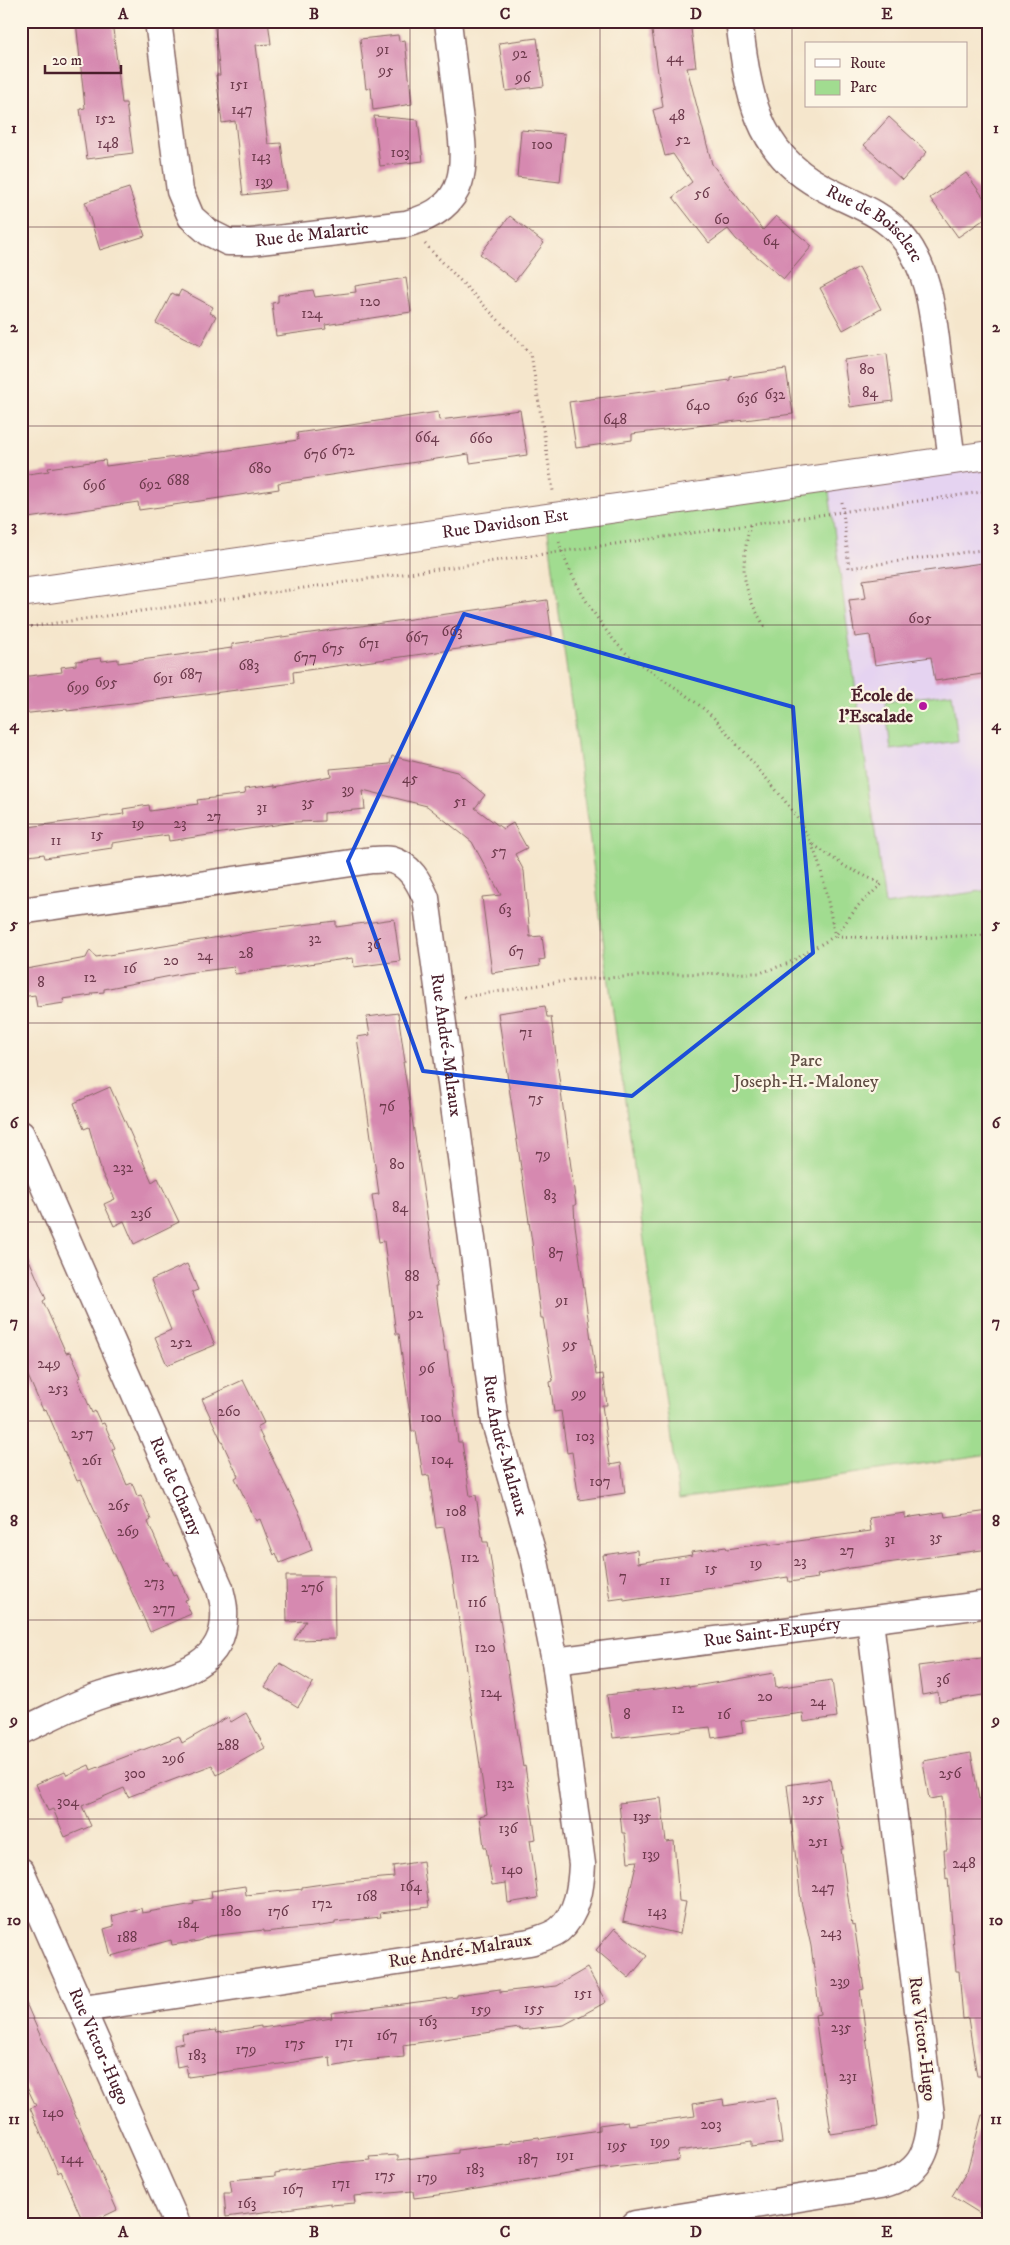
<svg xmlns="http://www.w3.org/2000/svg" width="1010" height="2245" font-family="'IM FELL DW Pica',serif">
	<rect width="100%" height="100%" fill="#fcf5e5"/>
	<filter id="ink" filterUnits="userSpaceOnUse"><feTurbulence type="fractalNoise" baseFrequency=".02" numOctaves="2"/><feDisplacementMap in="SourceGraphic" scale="10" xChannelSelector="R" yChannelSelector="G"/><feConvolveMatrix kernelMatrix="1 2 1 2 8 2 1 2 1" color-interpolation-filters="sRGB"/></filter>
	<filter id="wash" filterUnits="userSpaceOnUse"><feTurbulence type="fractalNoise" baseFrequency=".0096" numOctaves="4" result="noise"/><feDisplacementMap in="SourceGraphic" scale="20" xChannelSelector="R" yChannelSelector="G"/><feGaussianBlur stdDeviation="1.12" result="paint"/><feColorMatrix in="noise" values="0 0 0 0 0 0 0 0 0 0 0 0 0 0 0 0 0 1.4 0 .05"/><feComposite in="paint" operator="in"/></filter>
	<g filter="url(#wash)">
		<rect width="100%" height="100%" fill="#f5e6cc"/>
		<polygon fill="#e5d3f1" points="989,455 989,890 885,906 827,477"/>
		<g fill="#a1dc90" stroke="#767e5e">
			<polygon points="827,477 885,905 989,890 989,1454 679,1499 546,517"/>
			<polygon points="952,693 958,741 891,750 885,702"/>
		</g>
		<g id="blocks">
			<g fill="#d689b0">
				<polygon points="76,21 112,21 122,103 126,103 133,153 87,159 80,109 85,108"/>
				<polygon points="214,21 268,21 271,44 256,45 268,144 281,143 287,190 243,195 235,121 222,123 216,75 220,75"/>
				<polygon points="669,21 690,21 696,67 687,68 712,164 763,230 776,216 812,246 784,279 736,239 728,229 709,243 673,197 692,182 673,154 665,156 653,110 663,107 651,24"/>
				<polygon points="398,35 399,41 405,40 412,104 373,110 371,88 366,89 360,39"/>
				<polygon points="537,38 544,86 506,91 499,43"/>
				<polygon points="374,116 418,120 423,161 380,166"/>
				<polygon points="889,117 927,152 902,180 864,145"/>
				<polygon points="521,130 565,134 560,182 517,177"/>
				<polygon points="966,173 989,205 989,216 958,237 930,198"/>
				<polygon points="129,188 145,236 100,250 85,202"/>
				<polygon points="510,216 544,243 515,281 480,254"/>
				<polygon points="859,267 881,309 843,330 820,288"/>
				<polygon points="406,278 411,312 325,325 326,329 276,336 272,303 278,302 278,295 313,290 315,297 356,292 355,286"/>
				<polygon points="181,290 213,307 210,313 216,316 201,346 156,323 172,293 178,296"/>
				<polygon points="887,354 893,401 850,407 844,360"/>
				<polygon points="786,369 793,414 632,434 632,440 576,448 569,402 730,380 730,377"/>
				<polygon points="520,410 527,455 470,463 469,454 278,483 279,489 167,506 139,510 138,502 21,519 21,475 49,471 48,468 105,460 106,466 215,452 298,440 297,433 438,412 439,420"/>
				<polygon points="989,562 989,673 935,681 931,657 875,665 870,635 855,637 849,600 866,598 863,580"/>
				<polygon points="547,600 552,636 293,672 294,683 67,711 67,709 21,714 21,677 62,672 61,667 76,665 76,661 101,658 102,661 118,659 118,663 232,648 232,644"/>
				<polygon points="392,756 457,772 485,795 475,808 503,829 513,823 527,848 515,854 524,871 530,937 542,936 545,959 539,960 540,966 492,973 482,897 501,895 472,842 427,806 363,790 365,809 324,813 324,821 295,822 169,841 168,835 112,843 112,848 45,858 44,854 21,857 21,828 124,814 123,809 149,805 150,811 198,804 197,800 245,794 244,789 275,785 275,787 331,776 330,769 390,764"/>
				<polygon points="394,919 400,961 354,967 353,958 235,974 234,967 186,973 104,989 104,992 92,993 92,995 63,999 64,1003 37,1007 35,995 21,997 21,970 86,958 90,950 96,957 263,930 336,921 336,927"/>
				<polygon points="545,1006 547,1017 551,1017 576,1205 574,1205 575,1225 596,1375 603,1374 607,1405 602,1405 610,1465 621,1463 625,1493 579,1500 572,1452 567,1453 561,1411 554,1412 550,1382 553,1381 543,1318 541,1318 537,1289 532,1242 498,1013"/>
				<polygon points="398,1013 405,1062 403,1062 423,1187 437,1287 435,1287 445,1351 447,1351 458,1442 462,1442 470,1496 476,1495 483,1542 488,1542 523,1767 525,1766 536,1839 530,1840 538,1898 508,1903 506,1883 492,1885 486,1847 484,1847 480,1816 487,1814 452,1573 444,1527 436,1528 429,1475 423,1476 416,1431 412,1431 399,1334 396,1334 384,1241 379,1242 372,1195 379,1194 357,1037 370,1035 367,1017"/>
				<polygon points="110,1087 152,1182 158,1178 179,1222 134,1244 124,1221 114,1226 104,1204 115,1199 102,1173 89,1127 84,1129 74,1103"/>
				<polygon points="21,1241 46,1299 43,1301 66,1353 70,1352 76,1365 81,1377 78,1379 92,1413 95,1411 101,1424 104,1423 115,1448 112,1450 127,1485 132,1483 137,1496 141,1495 151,1520 148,1522 166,1563 168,1562 174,1575 177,1574 188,1599 185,1600 191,1614 150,1632 81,1480 77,1481 46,1409 43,1410 21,1360"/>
				<polygon points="187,1264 198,1290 192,1292 215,1345 167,1365 155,1337 171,1330 151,1280"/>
				<polygon points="243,1380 264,1423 257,1427 301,1517 312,1550 280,1563 276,1553 274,1555 260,1519 256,1521 235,1478 238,1476 202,1399"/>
				<polygon points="989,1511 989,1549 850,1568 817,1575 818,1578 789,1582 788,1577 624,1601 624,1598 610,1600 603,1555 637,1550 638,1563 692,1555 691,1552 726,1547 727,1549 769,1543 769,1545 871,1531 869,1518 905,1513 905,1518 944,1512 945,1517"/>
				<polygon points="286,1576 334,1576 335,1639 294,1640 306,1621 287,1622"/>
				<polygon points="989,1657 989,1694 939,1702 938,1692 922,1695 918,1666"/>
				<polygon points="280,1663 313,1683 298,1707 265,1687"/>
				<polygon points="774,1673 776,1688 832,1680 837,1717 804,1722 803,1713 741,1721 743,1733 712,1738 710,1727 613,1738 607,1695 689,1685 689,1687"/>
				<polygon points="246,1713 265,1748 217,1775 212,1765 128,1797 124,1788 82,1806 91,1826 65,1837 53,1809 48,1811 36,1784 65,1771 67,1775 89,1765 91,1770 179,1736 182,1743 228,1717 231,1722"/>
				<polygon points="971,1753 979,1799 989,1798 989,1830 982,1831 985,1892 989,1891 989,2076 977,2076 968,2018 963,2019 959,1971 956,1971 948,1878 946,1879 944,1850 947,1850 942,1797 929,1799 923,1761"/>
				<polygon points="830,1779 843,1849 841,1849 852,1925 854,1924 864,1989 860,1990 878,2127 831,2134 815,2015 820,2014 811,1946 801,1901 787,1785"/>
				<polygon points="661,1798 666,1842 674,1841 679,1901 686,1902 680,1934 623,1921 637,1861 628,1862 625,1833 622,1833 619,1803"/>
				<polygon points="423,1861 429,1907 380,1913 381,1917 335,1922 335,1924 313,1927 264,1932 264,1930 209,1936 199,1941 172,1945 171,1940 111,1956 104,1929 114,1926 112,1916 141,1908 142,1913 194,1904 193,1901 212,1898 211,1891 245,1886 246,1895 302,1889 302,1887 336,1882 394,1877 393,1866"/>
				<polygon points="615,1928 647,1956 629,1978 596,1950"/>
				<polygon points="587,1968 606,2002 564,2025 520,2030 519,2028 403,2045 404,2057 363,2061 331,2067 330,2057 188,2077 186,2065 177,2067 174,2045 183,2043 182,2034 216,2030 217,2033 261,2026 261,2028 332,2018 331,2013 457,1997 457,1995 500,1989 500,1992 556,1986"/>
				<polygon points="22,1994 117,2210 88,2224 84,2224 61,2171 58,2173 30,2108 36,2106 21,2075"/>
				<polygon points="776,2098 782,2143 752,2147 752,2141 678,2151 679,2160 605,2169 605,2168 445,2194 414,2198 413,2191 354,2196 355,2203 331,2205 331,2203 226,2217 224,2193 232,2193 230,2180 275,2176 275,2173 337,2163 370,2160 369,2157 398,2155 398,2160 458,2153 458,2150 511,2143 510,2141 539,2137 540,2139 599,2130 599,2125 628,2121 629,2125 695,2116 693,2104 723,2099 724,2106"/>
				<polygon points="982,2115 989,2116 989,2219 952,2196 967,2171"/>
			</g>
		</g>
	</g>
	<g filter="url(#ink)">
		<use href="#blocks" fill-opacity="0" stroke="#866563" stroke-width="1"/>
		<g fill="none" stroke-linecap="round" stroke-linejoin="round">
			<defs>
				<g id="minor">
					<path id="s1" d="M158,21L180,191L191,217L208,232L228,242H251L406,224C474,207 465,161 458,105C455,77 451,49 448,21"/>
					<path id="s2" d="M739,21C748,89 754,150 820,186C847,202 879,210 900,234C931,269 933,319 939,363C943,395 948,428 952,460"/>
					<path id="s3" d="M21,911L372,860C378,860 387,859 392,860C410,865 419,882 426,898L475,1261L495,1423L535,1561L555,1661L582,1864C581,1886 578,1914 559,1930C551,1936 539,1939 530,1942L83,2009"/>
					<path id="s4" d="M21,1134L220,1588C221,1595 224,1603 224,1610C228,1680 148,1678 102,1695C74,1704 48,1719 21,1731"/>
					<path id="s5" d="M555,1661L989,1604"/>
					<path id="s6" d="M21,1871L177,2224"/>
					<path d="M635,2224L881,2185C920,2174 929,2154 931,2115L870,1621"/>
				</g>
				<g id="tertiary">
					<path id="s7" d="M21,593L989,455"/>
				</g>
			</defs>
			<use href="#minor" stroke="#866563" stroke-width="29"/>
			<use href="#tertiary" stroke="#866563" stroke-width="30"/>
			<g stroke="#866563" stroke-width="3" stroke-dasharray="1 4" stroke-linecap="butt">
				<polyline points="425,244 531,354 553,491"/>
				<polyline points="842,502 849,568 989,549"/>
				<path d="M750,525C740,571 741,587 765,627"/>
				<path d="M559,542C568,575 605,638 633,659C661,679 690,695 715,719C726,731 736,744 747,756C770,783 795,809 810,841C824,870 828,905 835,936"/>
				<polyline points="21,628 989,491"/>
				<polyline points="836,936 886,939 989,935"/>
				<polyline points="464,997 571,980 673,974 760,973 789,963 835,936 859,905 882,884 846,867 811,843"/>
			</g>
			<use href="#minor" stroke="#fff" stroke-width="26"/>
			<use href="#tertiary" stroke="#fff" stroke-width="28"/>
		</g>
	</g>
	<path fill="none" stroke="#1d4ed8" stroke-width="4" stroke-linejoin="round" d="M464,614L793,707L813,953L632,1096L423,1071L348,861Z"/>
	<path fill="none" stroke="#4a1f2b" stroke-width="1" stroke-opacity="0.55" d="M218,21V2224M410,21V2224M600,21V2224M792,21V2224M21,227H989M21,426H989M21,625H989M21,824H989M21,1023H989M21,1222H989M21,1421H989M21,1620H989M21,1819H989M21,2018H989"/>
	<circle fill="#b5179e" stroke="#fcf5e5" stroke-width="2" cx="923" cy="706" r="5"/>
	<g text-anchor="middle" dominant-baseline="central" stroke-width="4.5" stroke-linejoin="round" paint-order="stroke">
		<g font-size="15" fill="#6d3a4c">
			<text x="383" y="49">91</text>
			<text x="520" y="53">92</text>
			<text x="675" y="57">44</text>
			<text x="386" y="70">95</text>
			<text x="523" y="77">96</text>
			<text x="239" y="84">151</text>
			<text x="242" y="109">147</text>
			<text x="677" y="115">48</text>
			<text x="105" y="118">152</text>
			<text x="683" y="139">52</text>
			<text x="108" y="143">148</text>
			<text x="542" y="144">100</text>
			<text x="400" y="152">103</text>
			<text x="261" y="156">143</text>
			<text x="264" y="181">139</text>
			<text x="702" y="193">56</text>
			<text x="722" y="219">60</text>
			<text x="771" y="240">64</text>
			<text x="370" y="301">120</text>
			<text x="312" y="313">124</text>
			<text x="867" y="369">80</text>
			<text x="870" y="392">84</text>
			<text x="775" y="394">632</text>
			<text x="747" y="398">636</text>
			<text x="698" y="405">640</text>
			<text x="615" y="419">648</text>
			<text x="427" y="437">664</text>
			<text x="481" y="438">660</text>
			<text x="343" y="450">672</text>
			<text x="315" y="454">676</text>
			<text x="260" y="468">680</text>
			<text x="178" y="480">688</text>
			<text x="150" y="484">692</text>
			<text x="94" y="485">696</text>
			<text x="920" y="618">605</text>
			<text x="452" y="631">663</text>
			<text x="417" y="637">667</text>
			<text x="369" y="643">671</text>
			<text x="333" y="648">675</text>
			<text x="305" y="657">677</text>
			<text x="249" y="665">683</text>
			<text x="191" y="674">687</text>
			<text x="163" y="678">691</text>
			<text x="106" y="682">695</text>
			<text x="78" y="687">699</text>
			<text x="410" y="778">45</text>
			<text x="348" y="789">39</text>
			<text x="460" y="801">51</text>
			<text x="308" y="802">35</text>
			<text x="262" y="807">31</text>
			<text x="214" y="816">27</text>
			<text x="138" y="823">19</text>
			<text x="180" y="823">23</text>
			<text x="97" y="834">15</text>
			<text x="56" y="840">11</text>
			<text x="499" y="851">57</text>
			<text x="505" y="909">63</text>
			<text x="315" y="938">32</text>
			<text x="374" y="944">36</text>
			<text x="516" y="951">67</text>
			<text x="246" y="953">28</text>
			<text x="205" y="955">24</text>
			<text x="171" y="960">20</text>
			<text x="130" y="968">16</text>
			<text x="90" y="977">12</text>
			<text x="41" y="982">8</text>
			<text x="526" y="1032">71</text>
			<text x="536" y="1098">75</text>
			<text x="387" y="1106">76</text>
			<text x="543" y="1154">79</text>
			<text x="397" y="1164">80</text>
			<text x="123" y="1167">232</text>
			<text x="550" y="1195">83</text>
			<text x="400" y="1207">84</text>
			<text x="141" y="1213">236</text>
			<text x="556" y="1253">87</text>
			<text x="412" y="1276">88</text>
			<text x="562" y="1300">91</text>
			<text x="416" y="1313">92</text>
			<text x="181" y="1342">252</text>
			<text x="570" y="1344">95</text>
			<text x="49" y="1363">249</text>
			<text x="427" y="1368">96</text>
			<text x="58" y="1388">253</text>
			<text x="579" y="1393">99</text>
			<text x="229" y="1411">260</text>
			<text x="431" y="1417">100</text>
			<text x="82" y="1433">257</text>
			<text x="585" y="1436">103</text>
			<text x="442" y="1459">104</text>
			<text x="92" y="1460">261</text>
			<text x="600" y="1481">107</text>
			<text x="119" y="1505">265</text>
			<text x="456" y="1511">108</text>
			<text x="128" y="1531">269</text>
			<text x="936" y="1537">35</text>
			<text x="890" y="1539">31</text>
			<text x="847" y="1550">27</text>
			<text x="470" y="1557">112</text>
			<text x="800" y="1561">23</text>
			<text x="756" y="1563">19</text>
			<text x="711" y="1568">15</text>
			<text x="623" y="1576">7</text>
			<text x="665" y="1580">11</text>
			<text x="154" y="1582">273</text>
			<text x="312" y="1587">276</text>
			<text x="477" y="1602">116</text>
			<text x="164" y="1608">277</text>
			<text x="485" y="1647">120</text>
			<text x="943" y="1679">36</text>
			<text x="491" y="1692">124</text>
			<text x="765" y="1696">20</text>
			<text x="818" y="1701">24</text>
			<text x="678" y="1708">12</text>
			<text x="627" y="1714">8</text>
			<text x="724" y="1714">16</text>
			<text x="228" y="1745">288</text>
			<text x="173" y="1758">296</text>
			<text x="135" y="1773">300</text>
			<text x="950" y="1773">256</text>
			<text x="505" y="1783">132</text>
			<text x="813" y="1798">255</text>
			<text x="68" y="1801">304</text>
			<text x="642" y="1816">135</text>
			<text x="508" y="1828">136</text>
			<text x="818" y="1841">251</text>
			<text x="651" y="1854">139</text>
			<text x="964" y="1863">248</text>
			<text x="512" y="1869">140</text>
			<text x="411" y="1886">164</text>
			<text x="823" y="1887">247</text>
			<text x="367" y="1896">168</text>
			<text x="322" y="1903">172</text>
			<text x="231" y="1911">180</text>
			<text x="278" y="1911">176</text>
			<text x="657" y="1911">143</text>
			<text x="188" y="1923">184</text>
			<text x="831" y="1932">243</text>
			<text x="127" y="1937">188</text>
			<text x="840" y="1981">239</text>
			<text x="583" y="1993">151</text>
			<text x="534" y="2008">155</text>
			<text x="481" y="2009">159</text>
			<text x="428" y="2021">163</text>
			<text x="841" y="2027">235</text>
			<text x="387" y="2035">167</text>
			<text x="344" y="2042">171</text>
			<text x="295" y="2043">175</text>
			<text x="246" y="2049">179</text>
			<text x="197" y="2055">183</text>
			<text x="848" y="2076">231</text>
			<text x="53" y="2112">140</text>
			<text x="711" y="2124">203</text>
			<text x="660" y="2141">199</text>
			<text x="617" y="2145">195</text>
			<text x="565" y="2155">191</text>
			<text x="72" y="2158">144</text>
			<text x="528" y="2159">187</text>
			<text x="475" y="2169">183</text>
			<text x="385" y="2175">175</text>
			<text x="427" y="2177">179</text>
			<text x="341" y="2183">171</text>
			<text x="293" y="2189">167</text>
			<text x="247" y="2203">163</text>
		</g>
		<g font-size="18" fill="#4a1f2b" stroke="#fcf5e5">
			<text stroke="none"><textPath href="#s2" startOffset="260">Rue de Boisclerc</textPath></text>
			<text stroke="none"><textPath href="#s1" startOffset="329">Rue de Malartic</textPath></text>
			<text stroke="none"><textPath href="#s7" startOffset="489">Rue Davidson Est</textPath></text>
			<text stroke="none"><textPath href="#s3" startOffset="576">Rue André-Malraux</textPath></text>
			<text stroke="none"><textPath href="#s3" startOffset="981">Rue André-Malraux</textPath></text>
			<text stroke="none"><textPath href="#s4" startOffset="385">Rue de Charny</textPath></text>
			<text stroke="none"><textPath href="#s5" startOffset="219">Rue Saint-Exupéry</textPath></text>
			<text transform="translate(460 1951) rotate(-9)">Rue André-Malraux</text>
			<text transform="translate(922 2039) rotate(83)">Rue Victor-Hugo</text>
			<text stroke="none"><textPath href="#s6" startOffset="192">Rue Victor-Hugo</textPath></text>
		</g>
		<g font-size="18" font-weight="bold" fill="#4a1f2b" stroke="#fcf5e5" text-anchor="end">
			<text x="913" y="696">École de<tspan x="913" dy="21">l'Escalade</tspan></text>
		</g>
		<g font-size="18" fill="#604e44" stroke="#fcf5e5">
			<text x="806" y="1061">Parc<tspan x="806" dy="21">Joseph-H.-Maloney</tspan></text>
		</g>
	</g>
	<rect width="1010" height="2245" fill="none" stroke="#fcf5e5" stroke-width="55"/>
	<rect x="805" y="42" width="162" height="65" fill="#fcf5e5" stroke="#b59f9b"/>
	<rect x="815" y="59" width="25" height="8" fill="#ffffff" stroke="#b59f9b"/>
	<text x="850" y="68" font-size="15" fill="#4a1f2b">Route</text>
	<rect x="815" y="80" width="25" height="15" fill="#a1dc90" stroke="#b59f9b"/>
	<text x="850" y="92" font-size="15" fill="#4a1f2b">Parc</text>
	<path d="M45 65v8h76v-8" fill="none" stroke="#4a1f2b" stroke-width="2.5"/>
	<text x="52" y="65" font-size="15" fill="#4a1f2b" stroke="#fcf5e5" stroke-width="4" paint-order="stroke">20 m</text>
	<rect x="28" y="28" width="954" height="2190" fill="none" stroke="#4a1f2b" stroke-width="2"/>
	<g font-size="16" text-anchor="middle" font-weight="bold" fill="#4a1f2b">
		<text x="123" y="19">A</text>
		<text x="314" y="19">B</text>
		<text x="505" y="19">C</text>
		<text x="696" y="19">D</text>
		<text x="887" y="19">E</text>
		<text x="14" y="133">1</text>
		<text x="996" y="133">1</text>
		<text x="14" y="332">2</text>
		<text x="996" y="332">2</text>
		<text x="14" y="531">3</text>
		<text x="996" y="531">3</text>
		<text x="14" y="730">4</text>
		<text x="996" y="730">4</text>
		<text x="14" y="929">5</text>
		<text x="996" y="929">5</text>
		<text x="14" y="1128">6</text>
		<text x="996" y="1128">6</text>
		<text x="14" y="1327">7</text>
		<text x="996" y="1327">7</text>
		<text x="14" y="1526">8</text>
		<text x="996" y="1526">8</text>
		<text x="14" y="1725">9</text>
		<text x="996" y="1725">9</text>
		<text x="14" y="1925">10</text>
		<text x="996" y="1925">10</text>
		<text x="14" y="2124">11</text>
		<text x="996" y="2124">11</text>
		<text x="123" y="2237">A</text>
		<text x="314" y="2237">B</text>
		<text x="505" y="2237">C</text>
		<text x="696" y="2237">D</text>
		<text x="887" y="2237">E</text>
	</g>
</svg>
